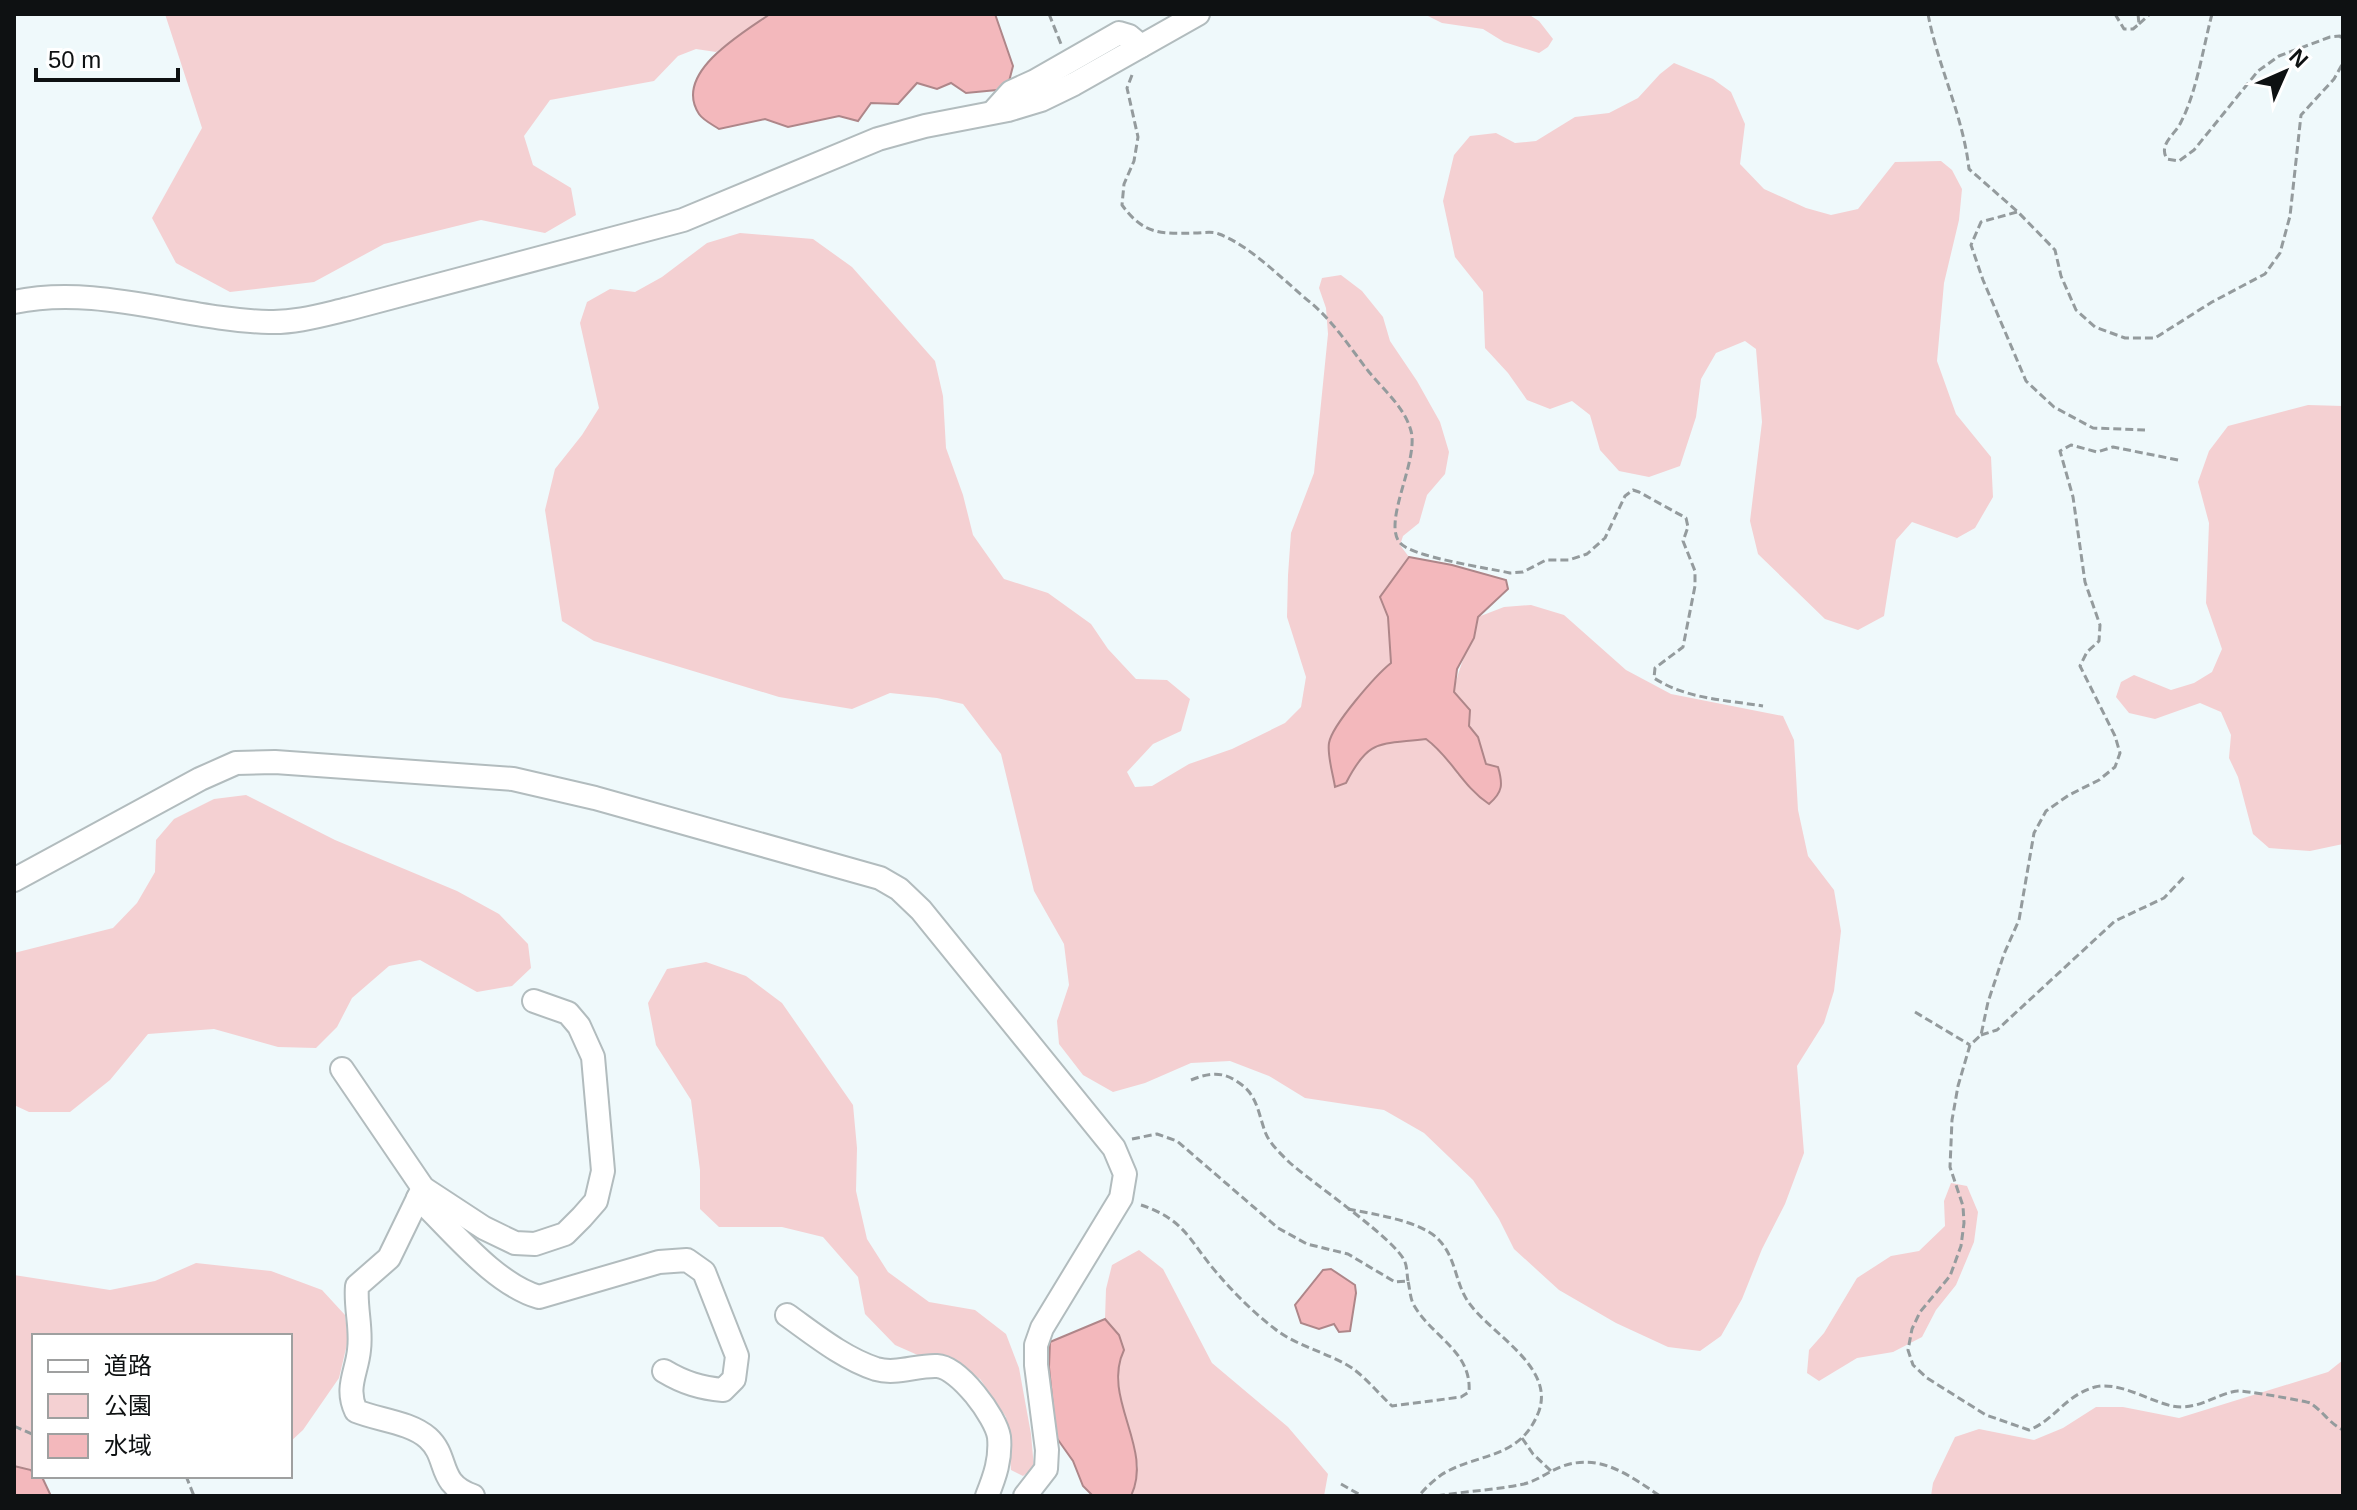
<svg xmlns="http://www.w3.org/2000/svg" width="2357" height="1510" font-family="Helvetica,'Noto Sans JP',sans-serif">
	<rect width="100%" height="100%" fill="#eff9fb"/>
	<g fill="#f4d0d2">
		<polygon points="165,14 769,14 716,52 696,49 678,56 654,81 550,100 524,136 533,165 571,188 576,215 545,233 481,220 384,244 314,282 230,292 176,263 152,218 202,128"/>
		<polygon points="1424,14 1528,14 1539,21 1553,39 1548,47 1539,53 1504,42 1483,29 1442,23"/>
		<polygon points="1674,63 1713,79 1731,92 1745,124 1740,164 1764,189 1806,208 1831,215 1858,209 1895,162 1941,161 1952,170 1962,189 1959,220 1944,283 1937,361 1956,414 1991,457 1993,497 1975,528 1957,538 1912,522 1896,540 1884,616 1858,630 1825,619 1758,554 1750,521 1762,422 1756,349 1745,341 1716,353 1701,379 1696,417 1680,466 1649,477 1619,471 1600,450 1590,415 1572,401 1550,409 1527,400 1508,373 1485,348 1483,292 1455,257 1443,201 1454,155 1470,136 1496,133 1515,143 1536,141 1575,117 1609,113 1638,98 1660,74"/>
		<path d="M740,233L813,239L852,267L935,361L943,396L946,448L963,495L973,535L1004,579L1048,593L1091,624L1108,649L1136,679L1167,680L1190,699L1181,731L1153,744L1127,772L1135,787L1152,786L1189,764L1232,749L1285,723L1301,707L1306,677L1287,617L1288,575L1291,533L1314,473L1328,334L1326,308L1319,288L1322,278L1341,275L1362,291L1383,317L1390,341L1417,381L1440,422L1449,452L1445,474L1427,495L1419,523L1403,536L1400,545L1409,557L1380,597L1388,617L1391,663C1369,681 1355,705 1336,727L1346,783C1370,738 1379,745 1426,739L1444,753L1458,775L1486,764L1478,737L1469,726L1470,710L1454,692C1458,665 1472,644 1478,617L1504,607L1531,605L1564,615L1626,670L1671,694L1783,716L1794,740L1798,810L1808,856L1834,890L1841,931L1834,991L1824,1023L1797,1066L1804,1153L1785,1204L1762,1249L1742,1299L1721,1336L1700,1351L1668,1347L1616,1323L1559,1290L1514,1249L1499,1219L1473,1180L1424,1133L1384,1110L1305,1098L1269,1076L1230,1061L1191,1063L1145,1083L1113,1092L1083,1075L1059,1044L1057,1021L1069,985L1064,944L1034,891L1001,754L963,704L937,698L890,693L852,709L779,697L594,641L562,621L545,510L555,469L582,435L599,408L580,323L587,302L610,289L635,292L662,277L707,243Z"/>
		<polygon points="2308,405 2343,406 2343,844 2310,851 2269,848 2253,834 2238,777 2229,758 2231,735 2221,712 2200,703 2155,719 2129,713 2116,697 2121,682 2134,675 2171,690 2194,683 2212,672 2222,649 2206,603 2209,523 2198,482 2209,451 2228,426"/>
		<polygon points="246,795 335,840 457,891 499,914 528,944 531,968 512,986 477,992 420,960 389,966 352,998 337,1027 316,1048 278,1047 214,1029 148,1034 110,1080 70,1112 29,1112 14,1105 14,953 113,928 137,903 155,872 156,840 174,819 214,799"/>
		<polygon points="706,962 746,976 782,1003 853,1105 857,1148 856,1191 867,1239 888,1272 929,1302 975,1310 1006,1334 1019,1368 1031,1434 1034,1468 1023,1476 1011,1470 1006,1417 980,1379 952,1361 929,1360 895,1345 865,1314 858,1277 823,1237 782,1227 719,1227 700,1209 700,1170 691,1100 656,1045 648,1003 667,969"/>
		<polygon points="1951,1183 1967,1186 1978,1212 1974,1242 1956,1285 1936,1310 1922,1337 1893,1352 1857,1358 1819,1381 1807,1373 1809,1350 1824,1333 1857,1278 1891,1256 1919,1251 1945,1226 1944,1201"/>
		<polygon points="1139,1250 1163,1269 1212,1363 1288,1427 1328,1474 1324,1496 1131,1496 1138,1466 1118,1388 1119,1335 1105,1319 1106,1289 1112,1265"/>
		<polygon points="196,1263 271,1271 322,1290 345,1315 348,1340 339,1378 303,1430 290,1442 290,1336 34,1336 34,1468 31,1470 14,1466 14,1275 110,1290 155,1281"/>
		<polygon points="2343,1360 2343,1496 1931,1496 1933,1483 1955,1437 1979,1429 2034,1440 2063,1428 2096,1407 2123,1407 2179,1418 2328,1372"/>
	</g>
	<g fill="#f3b8bc" stroke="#ae8689" stroke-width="2">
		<path d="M770,14H995L1013,66L1007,89L966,93L951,83L937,89L917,83L898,104L871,103L858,121L839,116L788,127L765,119L719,129C713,125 703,120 699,114C672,73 743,33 770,14Z"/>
		<path d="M1409,557L1452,565L1506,580L1508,589L1478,617L1474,638L1457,669L1454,692L1470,710L1469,726L1478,737L1486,764L1498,767C1503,784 1503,792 1489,804C1462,786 1451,757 1426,739C1379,745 1369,738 1346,783L1335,787C1333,774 1327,755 1329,743C1332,725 1376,675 1391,663L1388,617L1380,597Z"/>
		<polygon points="1331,1269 1355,1285 1356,1293 1350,1331 1339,1332 1334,1324 1319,1329 1301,1323 1295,1305 1323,1270"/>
		<path d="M1105,1319L1119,1335L1124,1350C1101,1398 1154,1448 1131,1496H1093L1083,1486L1073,1461L1056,1437L1049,1367L1050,1342Z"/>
		<polygon points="14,1466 31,1470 34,1476 42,1477 51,1496 14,1496"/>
	</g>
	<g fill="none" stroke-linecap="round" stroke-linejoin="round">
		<defs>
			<g id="minor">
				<polyline points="993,112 1011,92 1035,81 1119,33 1129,36 1141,46"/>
				<path d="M14,302C99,284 184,320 269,322C296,323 322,315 348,309L683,220L878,139L925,126L1008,110L1041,100L1074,84L1198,14"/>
				<polyline points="14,880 200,779 236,763 275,762 513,779 595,798 880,878 899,889 921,910 1114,1148 1125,1174 1121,1198 1042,1328 1036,1345 1036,1365 1047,1450 1046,1469 1025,1496"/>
				<polyline points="342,1069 423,1188 484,1228 515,1243 535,1244 565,1234 582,1217 596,1201 603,1171 593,1057 579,1026 568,1013 534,1001"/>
				<path d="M423,1188L389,1258L357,1286C355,1308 362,1328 359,1350C357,1372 345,1388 356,1411C378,1420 410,1422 428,1438C450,1458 436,1483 473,1496"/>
				<path d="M418,1198C452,1230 494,1284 539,1297L659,1262L687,1260L704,1272L737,1356L734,1379L723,1390C701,1388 684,1383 664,1371"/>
				<path d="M787,1315C815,1335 843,1358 876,1369C896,1375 917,1365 937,1366C959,1367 996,1417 999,1437C1001,1459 995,1476 987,1496"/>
			</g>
		</defs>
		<use href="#minor" stroke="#b2bcbe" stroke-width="26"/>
		<g stroke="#949b9d" stroke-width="3" stroke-dasharray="8 4" stroke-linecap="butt">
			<polyline points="1049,14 1061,44"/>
			<path d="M1928,14C1938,67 1963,115 1969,169L2018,212L2055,250L2061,276L2076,310L2095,327L2125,338H2155L2212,302L2265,274L2280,253L2290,216L2301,115L2334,79L2343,63"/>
			<polyline points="2115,14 2124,29 2133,29 2139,24 2138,14"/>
			<path d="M2212,14C2203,48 2197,91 2181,122C2175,135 2158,144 2167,159L2179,161L2194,150L2258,71L2279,56L2330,37L2340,36L2343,40"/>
			<polyline points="2139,24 2150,14"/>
			<path d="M1132,75L1127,88L1138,137L1134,161L1124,184L1122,205C1144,235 1161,234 1195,233C1203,233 1212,231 1219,234C1251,246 1284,281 1311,303C1334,322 1351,349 1369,372C1384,390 1405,408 1411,431C1419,461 1382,522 1400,543C1412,557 1488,568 1510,573L1523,572L1546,560H1569L1587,554L1605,538L1625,496L1633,490L1639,492L1686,518L1688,527L1683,541L1695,571V586L1683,647L1655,668L1654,678C1686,699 1726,700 1763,706"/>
			<polyline points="2017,212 1981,222 1971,245 1983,280 2026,381 2054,407 2093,428 2145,430"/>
			<path d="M2178,460L2113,447L2097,452L2071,445L2060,451L2073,497L2085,582L2100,625L2099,641L2087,652L2080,666L2115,736L2120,753L2115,767L2099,780L2069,795L2046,811L2034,833L2019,920L2004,954L1988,1002L1981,1035L1970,1045L1958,1086L1952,1120L1950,1167L1963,1206L1964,1223L1961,1246L1950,1276L1920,1312L1912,1329L1908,1350L1913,1365L1927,1378L1986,1415L2029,1430C2055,1420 2064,1396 2095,1387C2119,1381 2149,1401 2172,1406C2198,1411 2215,1394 2237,1391C2242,1390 2306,1401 2310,1403C2322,1410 2330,1424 2343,1430"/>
			<polyline points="1915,1012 1970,1045"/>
			<polyline points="1981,1035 1997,1030 2115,921 2164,898 2184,877"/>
			<path d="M1191,1080C1211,1072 1224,1071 1242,1085C1258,1097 1259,1117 1266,1134C1270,1144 1282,1155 1289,1162C1312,1183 1397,1240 1405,1262C1407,1267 1407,1275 1408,1281"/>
			<path d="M1132,1139L1157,1134L1177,1141L1278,1228L1307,1244L1348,1254L1395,1282L1408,1281C1410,1289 1410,1300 1415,1307C1433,1337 1472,1352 1469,1392L1461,1397L1392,1406C1379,1394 1366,1378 1352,1368C1327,1352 1298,1347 1275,1329C1254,1313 1234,1293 1217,1273C1189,1241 1186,1220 1141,1205"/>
			<path d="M1348,1209C1373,1214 1422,1221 1439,1240C1456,1258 1455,1281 1467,1300C1488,1333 1555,1365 1539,1411C1520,1461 1477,1452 1441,1475C1433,1481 1425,1488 1419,1496"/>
			<polyline points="14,1426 34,1435"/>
			<polyline points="1522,1438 1533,1454 1551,1471"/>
			<polyline points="186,1476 194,1496"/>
			<polyline points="1341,1484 1362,1496"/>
			<path d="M1437,1496C1466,1491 1496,1490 1524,1484C1539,1480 1549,1471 1563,1466C1601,1453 1630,1476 1660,1496"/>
		</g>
		<use href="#minor" stroke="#fff" stroke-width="22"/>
	</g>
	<rect width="2357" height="1510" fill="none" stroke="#0e1112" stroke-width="32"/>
	<rect x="32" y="1334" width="260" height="144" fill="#ffffff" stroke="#9fa0a0" stroke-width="2"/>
	<rect x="48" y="1360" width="40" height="12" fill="#ffffff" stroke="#9fa0a0" stroke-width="2"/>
	<text x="104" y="1374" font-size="24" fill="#0e1112">道路</text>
	<rect x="48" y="1394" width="40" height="24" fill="#f4d0d2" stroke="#9fa0a0" stroke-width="2"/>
	<text x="104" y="1414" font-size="24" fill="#0e1112">公園</text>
	<rect x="48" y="1434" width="40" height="24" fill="#f3b8bc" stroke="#9fa0a0" stroke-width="2"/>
	<text x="104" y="1454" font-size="24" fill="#0e1112">水域</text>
	<g transform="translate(2285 72) rotate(45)" stroke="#ffffff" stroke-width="6" paint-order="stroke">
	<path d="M0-6L14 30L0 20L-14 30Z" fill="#0e1112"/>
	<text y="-12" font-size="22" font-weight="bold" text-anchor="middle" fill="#0e1112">N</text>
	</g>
	<path d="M36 68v12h142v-12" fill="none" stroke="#0e1112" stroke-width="4"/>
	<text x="48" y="68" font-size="24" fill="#0e1112" stroke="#ffffff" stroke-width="6" paint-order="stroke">50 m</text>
</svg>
